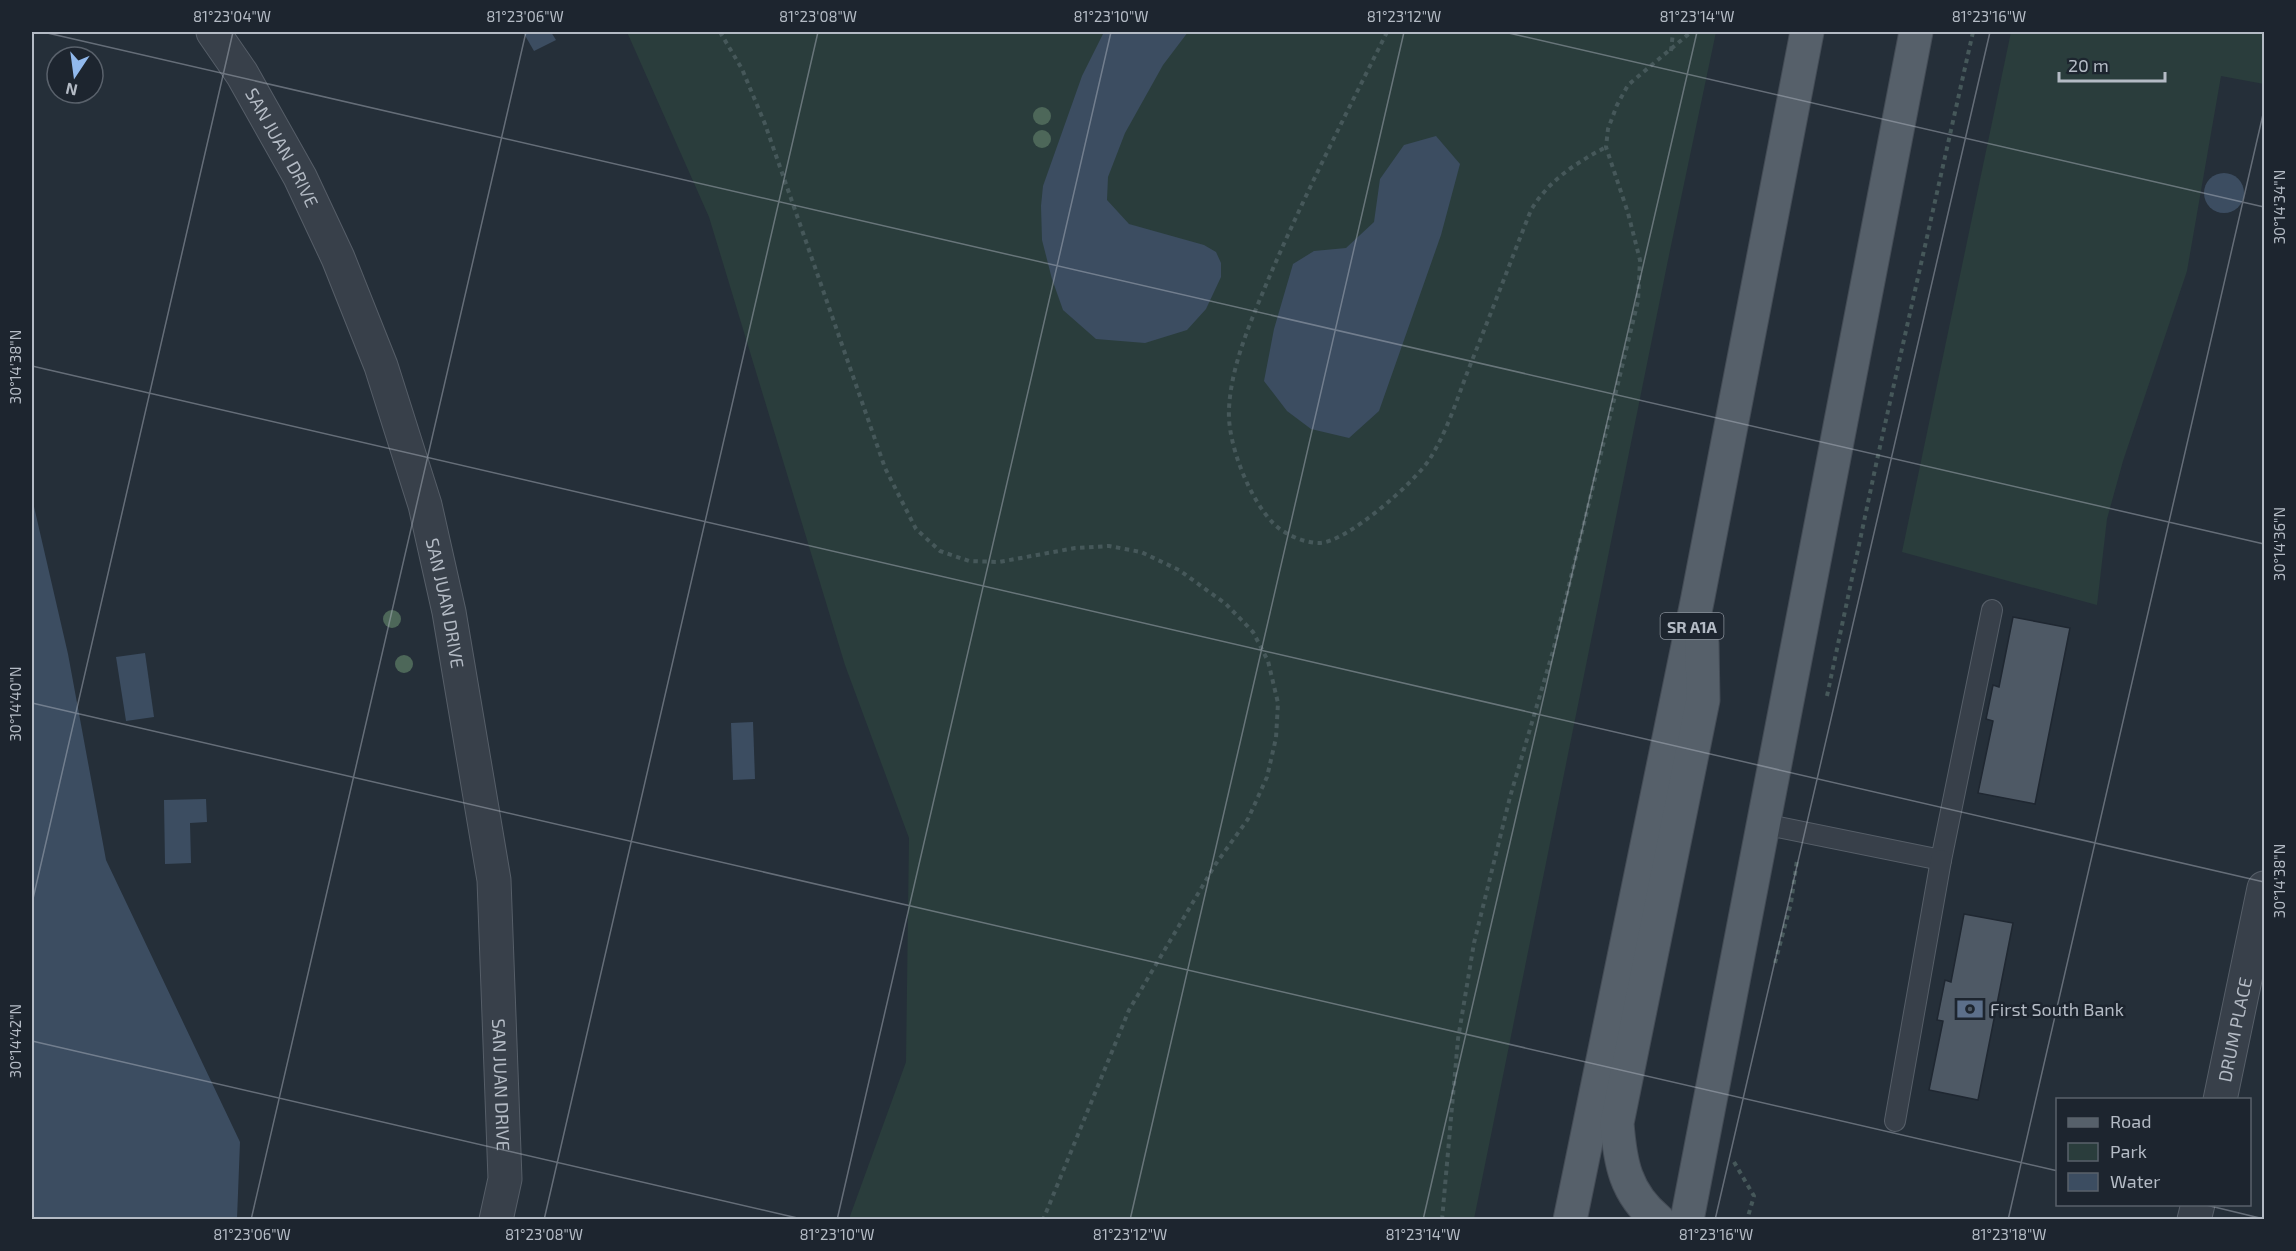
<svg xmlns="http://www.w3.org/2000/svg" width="2296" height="1251" font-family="'Exo 2',sans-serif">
	<rect width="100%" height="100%" fill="#252f39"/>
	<g fill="#2a3d3c">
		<polygon points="627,32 1716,32 1668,260 1474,1219 849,1219 906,1062 909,838 845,665 709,217"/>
		<polygon points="2011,32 2264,32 2264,84 2221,76 2187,271 2123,461 2107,519 2097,605 1902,552"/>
	</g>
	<g fill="#3c4d61">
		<polygon points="523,32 551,32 556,40 534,51"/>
		<polygon points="1104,32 1188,32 1163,65 1125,133 1108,177 1107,200 1129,224 1204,245 1216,252 1221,263 1221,277 1206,309 1187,330 1145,343 1096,339 1063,310 1052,279 1042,240 1041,206 1043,186 1082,76"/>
		<polygon points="1436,136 1460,164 1441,235 1379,411 1349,438 1311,429 1287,411 1264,381 1274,329 1293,264 1314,251 1346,248 1374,222 1380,179 1404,145"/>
		<circle cx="2224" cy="193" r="20"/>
		<polygon points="32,498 68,654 106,860 240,1142 237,1219 32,1219"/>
		<polygon points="145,653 154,717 126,721 116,657"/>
		<polygon points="753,722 755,779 733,780 731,723"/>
		<polygon points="206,799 207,822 190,823 191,863 165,864 164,800"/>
	</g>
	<g fill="#4e5965" stroke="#1f2731" stroke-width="1.5">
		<polygon points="2013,617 2070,628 2035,804 1978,793 1993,721 1986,719 1993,685 1999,687"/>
		<polygon points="1964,914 2013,923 1978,1100 1929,1090 1943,1021 1937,1020 1945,980 1951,982"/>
	</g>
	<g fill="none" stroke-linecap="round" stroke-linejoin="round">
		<defs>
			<g id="lane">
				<polyline points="1763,824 1941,860 1992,610"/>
				<polyline points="1895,1121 1941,860"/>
			</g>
			<g id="street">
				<path id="s1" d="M213,32L242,74L300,177L338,258L381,366L425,505L449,612L494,880L505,1179L496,1220"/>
				<path id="s2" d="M2220,1100L2264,888"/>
				<polyline points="2194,1220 2198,1204"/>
			</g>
			<g id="primary">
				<polyline points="1570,1220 1698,597 1807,32"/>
				<path d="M1658,1220C1625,1193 1620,1162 1617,1123L1703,700L1702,643"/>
				<polyline points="1687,1220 1916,32"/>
			</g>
		</defs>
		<use href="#lane" stroke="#565e68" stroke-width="22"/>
		<use href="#street" stroke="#565e68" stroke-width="35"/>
		<use href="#primary" stroke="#444c56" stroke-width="35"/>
		<g stroke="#46585a" stroke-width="4" stroke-dasharray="4.5 4.5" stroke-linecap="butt">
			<polyline points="720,32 742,69 765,124 885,468 916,529 940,551 969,561 999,562 1075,548 1109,546 1141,552 1179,570 1226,604 1253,632 1268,661 1278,703 1276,738 1267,777 1248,819 1215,865 1129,1010 1043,1220"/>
			<path d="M1387,32C1346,114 1304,196 1268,280C1251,321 1231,365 1229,409C1227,444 1250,500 1274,524C1284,534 1304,543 1319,543C1346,543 1414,483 1429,460C1447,432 1457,399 1469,368C1490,316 1510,263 1531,210C1549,180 1576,163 1606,147"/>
			<polyline points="1671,51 1673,32"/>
			<polyline points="1827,696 1877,460 1973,32"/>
			<polyline points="1775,963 1791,903 1797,860"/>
			<polyline points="1734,1162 1754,1196 1747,1220"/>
			<polyline points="1442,1220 1458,1039 1474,943 1510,797 1553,651 1638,301 1640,260 1628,213 1606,147 1608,129 1617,105 1628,85 1691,32"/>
		</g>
		<use href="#lane" stroke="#38404a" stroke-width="20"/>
		<use href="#street" stroke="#38404a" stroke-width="33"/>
		<use href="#primary" stroke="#56606a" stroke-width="33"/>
	</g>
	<g fill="#4d6759">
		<circle cx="1042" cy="116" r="9"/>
		<circle cx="1042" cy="139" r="9"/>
		<circle cx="392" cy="619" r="9"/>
		<circle cx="404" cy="664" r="9"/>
	</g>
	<path fill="none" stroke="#b4bbc5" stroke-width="1.5" stroke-opacity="0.45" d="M43,32L2264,544M1504,32L2264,207M32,366L2264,882M32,703L2058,1171M32,903L233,32M32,1041L806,1220M2202,1204L2264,1219M251,1220L526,32M544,1220L818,32M837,1220L1111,32M1130,1220L1404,32M1423,1220L1697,32M1715,1220L1990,32M2008,1220L2264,110"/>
	<defs>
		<symbol id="bank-bare" viewBox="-9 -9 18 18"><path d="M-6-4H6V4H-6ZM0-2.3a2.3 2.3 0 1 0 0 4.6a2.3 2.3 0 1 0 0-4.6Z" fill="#5c6f8a" stroke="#1d252f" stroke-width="2.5" paint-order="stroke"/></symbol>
	</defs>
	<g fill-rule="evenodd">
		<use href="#bank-bare" x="1951" y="990" width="38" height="38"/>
	</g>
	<g text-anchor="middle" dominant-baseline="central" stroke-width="5" stroke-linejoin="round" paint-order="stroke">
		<rect fill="#1d252f" stroke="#878e98" stroke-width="1.5" x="1660.5" y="613" width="63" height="26" rx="4.5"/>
		<g font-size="16" font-weight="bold" fill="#b4bbc5">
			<text x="1692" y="626">SR A1A</text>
		</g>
		<g font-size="18" fill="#b4bbc5" stroke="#1d252f">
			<text stroke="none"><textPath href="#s1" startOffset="135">SAN JUAN DRIVE</textPath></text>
			<text stroke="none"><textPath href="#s1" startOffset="621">SAN JUAN DRIVE</textPath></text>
			<text stroke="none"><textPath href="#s2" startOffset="72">DRUM PLACE</textPath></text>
			<text stroke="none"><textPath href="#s1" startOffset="1107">SAN JUAN DRIVE</textPath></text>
		</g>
		<g font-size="18" fill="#b4bbc5" stroke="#1d252f" text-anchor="start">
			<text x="1990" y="1009">First South Bank</text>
		</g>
	</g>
	<rect width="2296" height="1251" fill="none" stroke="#1d252f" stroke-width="66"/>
	<rect x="2056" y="1098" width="195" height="108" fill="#1d252f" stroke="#59616b" stroke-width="1.5"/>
	<rect x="2068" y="1118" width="30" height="9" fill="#56606a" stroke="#59616b" stroke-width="1.5"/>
	<text x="2110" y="1128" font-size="18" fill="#b4bbc5">Road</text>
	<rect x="2068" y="1143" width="30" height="18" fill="#2a3d3c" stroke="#59616b" stroke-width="1.5"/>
	<text x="2110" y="1158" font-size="18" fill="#b4bbc5">Park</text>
	<rect x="2068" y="1173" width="30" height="18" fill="#3c4d61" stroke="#59616b" stroke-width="1.5"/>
	<text x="2110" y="1188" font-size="18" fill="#b4bbc5">Water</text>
	<g transform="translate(75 75) rotate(193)"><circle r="28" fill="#1d252f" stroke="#59616b" stroke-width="1.5"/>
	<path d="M0-4.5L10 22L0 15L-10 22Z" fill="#91b9ed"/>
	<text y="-9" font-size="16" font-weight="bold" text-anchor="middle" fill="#b4bbc5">N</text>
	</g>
	<path d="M2059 72v9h106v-9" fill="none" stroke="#b4bbc5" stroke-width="3"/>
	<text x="2068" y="72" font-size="18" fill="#b4bbc5" stroke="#1d252f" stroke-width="4.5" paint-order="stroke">20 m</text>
	<rect x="33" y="33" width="2230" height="1185" fill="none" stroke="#b4bbc5" stroke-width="2"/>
	<g font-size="15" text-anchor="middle" fill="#b4bbc5">
		<text x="232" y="22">81°23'04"W</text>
		<text x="525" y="22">81°23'06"W</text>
		<text x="818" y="22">81°23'08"W</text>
		<text x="1111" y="22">81°23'10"W</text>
		<text x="1404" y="22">81°23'12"W</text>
		<text x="1697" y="22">81°23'14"W</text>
		<text x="1989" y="22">81°23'16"W</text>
		<text transform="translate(2280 207) rotate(-90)" y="5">30°14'34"N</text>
		<text transform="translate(16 367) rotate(-90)" y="5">30°14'38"N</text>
		<text transform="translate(2280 544) rotate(-90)" y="5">30°14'36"N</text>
		<text transform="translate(16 704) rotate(-90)" y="5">30°14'40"N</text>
		<text transform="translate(2280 881) rotate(-90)" y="5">30°14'38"N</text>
		<text transform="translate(16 1041) rotate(-90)" y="5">30°14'42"N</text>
		<text x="252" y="1240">81°23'06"W</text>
		<text x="544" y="1240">81°23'08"W</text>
		<text x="837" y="1240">81°23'10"W</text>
		<text x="1130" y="1240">81°23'12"W</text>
		<text x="1423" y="1240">81°23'14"W</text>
		<text x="1716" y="1240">81°23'16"W</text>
		<text x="2009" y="1240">81°23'18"W</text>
	</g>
</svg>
